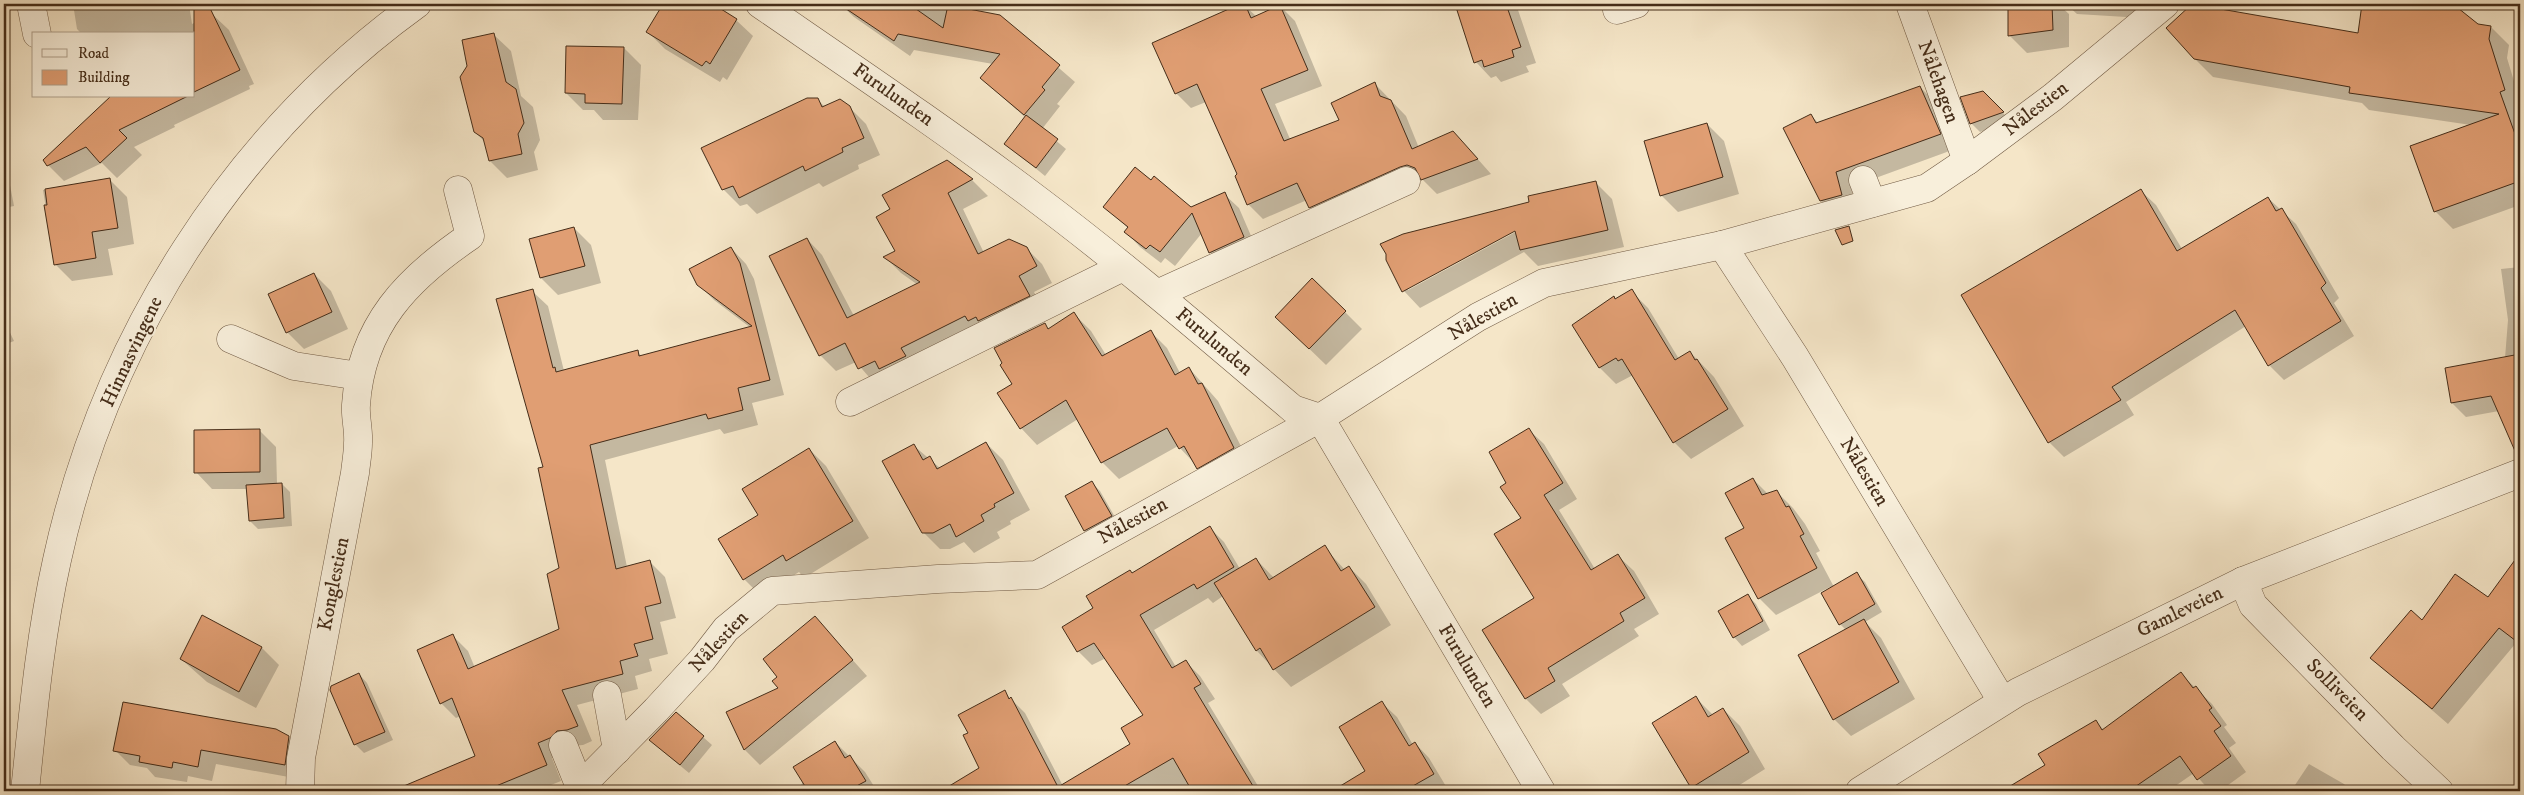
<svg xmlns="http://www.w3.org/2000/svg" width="2524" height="795" font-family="'IM FELL DW Pica',serif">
	<rect width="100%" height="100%" fill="#f5e6c8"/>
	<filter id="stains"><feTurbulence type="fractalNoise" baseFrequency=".004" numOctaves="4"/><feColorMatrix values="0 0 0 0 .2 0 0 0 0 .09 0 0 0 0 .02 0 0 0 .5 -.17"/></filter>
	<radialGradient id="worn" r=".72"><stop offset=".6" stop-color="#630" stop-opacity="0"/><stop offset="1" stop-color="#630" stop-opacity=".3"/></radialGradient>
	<g fill="#0003" fill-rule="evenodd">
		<polygon points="73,4 189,4 192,24 212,14 229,30 254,84 249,86 250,89 174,125 175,127 134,147 142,155 117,178 102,163 64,181 48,165 113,96 194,96 194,34 82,34 77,29"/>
		<polygon points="665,4 710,4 736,20 753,36 727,80 723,77 720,82 665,49 648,32"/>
		<polygon points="840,4 935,4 999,16 1075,82 1057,104 1060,106 1042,129 1066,149 1045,176 1006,144 1026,118 981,78 993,64 914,50 910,56 854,17"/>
		<polygon points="1243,4 1257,17 1280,6 1295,21 1322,86 1275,104 1290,139 1341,120 1375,84 1406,116 1419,148 1468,148 1491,174 1437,194 1423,180 1416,181 1325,222 1310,207 1307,200 1263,219 1248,204 1239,175 1206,102 1191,108 1176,93 1154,44"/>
		<polygon points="1474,4 1512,4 1518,10 1536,63 1526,66 1529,72 1501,82 1496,76 1491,78 1476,62 1458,9"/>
		<polygon points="2009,4 2058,4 2069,14 2069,47 2027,53 2010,36"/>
		<polygon points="2066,4 2182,4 2159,19 2077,14"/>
		<polygon points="2363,4 2455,4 2457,9 2478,26 2491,27 2509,45 2507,58 2520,101 2520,109 2517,110 2520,117 2520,205 2453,229 2435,211 2471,125 2369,110 2362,103 2213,77 2194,58 2359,35"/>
		<polygon points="494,35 511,51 521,96 533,107 540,140 534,152 538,170 507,178 490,161 486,143 475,132"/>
		<polygon points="624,48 641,65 638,120 603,120 594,110 583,110 566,93"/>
		<polygon points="1920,87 1935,102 1955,149 1851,187 1856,210 1836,216 1821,201 1785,129 1811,115 1819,124"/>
		<polygon points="1982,92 2011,121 1980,132 1971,123"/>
		<polygon points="818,100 825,107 849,107 866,124 880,155 858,165 859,169 823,187 819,183 757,214 747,204 740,206 723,189"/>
		<polygon points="1707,124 1724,141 1739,194 1678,212 1661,195"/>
		<polygon points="947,162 972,180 988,196 963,209 984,253 1026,248 1042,264 1052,283 1034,292 1045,312 875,384 856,362 836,371 820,355 807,239 822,255 854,316 918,285 901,273 885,257 896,251 891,210"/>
		<polygon points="4,171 8,175 14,206 4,208"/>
		<polygon points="110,180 127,197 134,244 108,249 113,275 72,281 55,264 43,190"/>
		<path d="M1595,182L1612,199L1624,247L1538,266L1524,252L1420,308L1404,291L1387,254ZM1520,227L1521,229L1408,290V287Z"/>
		<polygon points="2141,191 2156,205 2182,249 2268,198 2296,224 2339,298 2334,303 2354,336 2284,380 2269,365 2246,326 2126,402 2134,415 2064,457 2049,442 1963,295"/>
		<polygon points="1224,194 1239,208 1258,252 1225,267 1210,252 1202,233 1175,266 1165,258 1161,263 1140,247 1126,232 1129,229 1105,207 1191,208"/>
		<polygon points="574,228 591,245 601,283 558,295 541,278 531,240"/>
		<polygon points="731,248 746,264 754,279 784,395 752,403 758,425 724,434 720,429 605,460 627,567 650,562 665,577 676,618 660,622 668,654 649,659 652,671 635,676 638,689 577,705 592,741 583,745 572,746 565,753 552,758 561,781 536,791 393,791 477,757 461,716 456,718 441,703 453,636 468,651 475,668 561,630 560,569 545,468 532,291 548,306 564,371 638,352 642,357 751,328 714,300 698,284"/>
		<polygon points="2520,267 2520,442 2506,428 2499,411 2466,417 2452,403 2446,369 2505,358 2508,320 2501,269"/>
		<polygon points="314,274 331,291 348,329 304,349 287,332"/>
		<polygon points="1631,291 1648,308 1679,359 1690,352 1714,377 1744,426 1691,459 1674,442 1633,375 1616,384 1600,368 1616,300"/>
		<polygon points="1345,312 1362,329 1326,365 1294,334"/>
		<polygon points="1074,314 1091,331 1106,355 1150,331 1167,348 1180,373 1189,368 1218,401 1250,464 1214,484 1178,446 1119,479 1102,462 1078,419 1037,445 1021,428 1014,384 1045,325 1050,330"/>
		<polygon points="4,320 14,341 4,345"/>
		<polygon points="1528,429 1544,444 1577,499 1559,510 1595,569 1618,556 1634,571 1659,614 1634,629 1639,636 1562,684 1570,696 1541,714 1526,699 1484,630 1535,598 1522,518 1507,484"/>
		<polygon points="259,430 276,447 277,484 282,484 290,492 292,526 258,529 250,521 248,489 212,489 196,472"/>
		<polygon points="986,443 1003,460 1030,510 1010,521 1011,524 997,532 1000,538 974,553 964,542 950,549 940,549 923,532 913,445 940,468"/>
		<polygon points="809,449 826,466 869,538 804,578 799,572 761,596 744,579 760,515"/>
		<polygon points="1753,479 1768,494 1776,491 1793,508 1805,524 1820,551 1816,553 1834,587 1856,574 1865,582 1882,612 1865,622 1881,638 1915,699 1851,736 1834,719 1800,656 1846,630 1840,624 1830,587 1776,615 1759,598 1727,538 1746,528"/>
		<polygon points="1091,482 1100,491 1119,524 1094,538 1085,530"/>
		<polygon points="1210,528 1224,542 1240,569 1256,559 1274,578 1324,547 1345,570 1349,567 1366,584 1391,625 1291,687 1257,651 1223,596 1213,603 1208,598 1154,630 1176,667 1186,662 1200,676 1215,699 1208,703 1261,791 944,791 981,768 969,733 1004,692 1025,713 1063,786 1132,744 1145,715 1106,658 1092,665 1078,651 1095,608 1133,574"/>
		<polygon points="2520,574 2520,647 2516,643 2448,724 2372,658 2422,621 2488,599 2514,582"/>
		<polygon points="1748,596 1756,604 1770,630 1742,646 1734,637"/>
		<polygon points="203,617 262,648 279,665 256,708 207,682 181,659"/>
		<polygon points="815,618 867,676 760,765 745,750 728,712 780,688 779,677"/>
		<polygon points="359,674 367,683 393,740 364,753 355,744 331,690"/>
		<polygon points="2181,674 2212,704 2227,725 2224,727 2236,743 2229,748 2246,772 2220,791 2210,791 2194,773 2168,791 2005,791 2047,766 2095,721 2104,730"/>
		<polygon points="1696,698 1713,715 1723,709 1740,726 1765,769 1730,791 1696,791 1692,787"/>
		<polygon points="1382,703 1397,717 1413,745 1415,743 1429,758 1447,788 1443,791 1334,791 1366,771"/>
		<polygon points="289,737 304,752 300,779 216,764 212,781 188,776 187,782 155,777 147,768 130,765 115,750"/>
		<polygon points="703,737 712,745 689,773 659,748"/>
		<polygon points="835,742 865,772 877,791 804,791 801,785"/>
		<polygon points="2309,764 2344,784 2351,791 2291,791"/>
	</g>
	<g fill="#e09e73" stroke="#452d19">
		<polygon points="194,4 208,4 240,70 194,92"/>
		<polygon points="663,4 713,4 737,19 710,64 706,61 702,66 646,32"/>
		<polygon points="839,4 909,4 943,28 948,5 1000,15 1060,65 1042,87 1045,90 1024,115 980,78 1000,54 898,34 894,41"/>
		<polygon points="1240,4 1245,4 1251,18 1280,5 1308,70 1261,89 1284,141 1339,120 1331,103 1375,82 1380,96 1391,100 1412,149 1453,131 1478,159 1421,180 1415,168 1407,165 1400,167 1309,208 1297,183 1247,205 1235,176 1237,174 1197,84 1175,94 1152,43"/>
		<polygon points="1455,4 1506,4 1521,47 1512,50 1514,57 1484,67 1482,60 1474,63"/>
		<polygon points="2008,4 2052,4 2053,30 2008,36"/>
		<polygon points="2192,4 2358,33 2362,4 2453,4 2478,24 2491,26 2489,39 2505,90 2500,92 2520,148 2520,181 2434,212 2410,146 2499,114 2349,93 2350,87 2194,59 2166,28"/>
		<polygon points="494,33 506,82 516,89 524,123 518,134 522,154 489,161 483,138 474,132 460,77 467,66 462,40"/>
		<polygon points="566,46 624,47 622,104 585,103 585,94 565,93"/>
		<polygon points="1920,86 1941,134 1836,172 1842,195 1820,201 1783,128 1811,114 1816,123"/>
		<polygon points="1983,91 2004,112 1970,124 1960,97"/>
		<polygon points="111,96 188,96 119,130 127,138 100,163 86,147 47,166 43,160"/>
		<polygon points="807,98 818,98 822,107 840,99 850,106 864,138 842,148 843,152 805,171 803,166 739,198 733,186 722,190 701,148"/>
		<polygon points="1026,115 1058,139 1036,168 1004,144"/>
		<polygon points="1707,123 1723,177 1660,196 1644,141"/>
		<polygon points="947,160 973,179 948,193 978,254 1009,239 1027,247 1037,266 1019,276 1030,296 978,321 976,317 968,321 965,316 901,348 906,356 879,369 875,361 858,369 845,343 819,356 769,256 807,238 847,318 920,282 883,257 895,251 876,217 890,209 882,195"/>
		<polygon points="1135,167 1151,180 1154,176 1191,207 1225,192 1244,237 1209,253 1192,213 1160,252 1150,245 1146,249 1124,232 1128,227 1103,207"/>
		<polygon points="110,178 118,228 92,232 96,258 54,265 44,205 47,205 45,189"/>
		<polygon points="1596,181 1608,230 1520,250 1515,231 1402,292 1386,260 1386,254 1380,244 1403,234 1529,202 1528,196"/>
		<polygon points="2141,189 2177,251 2268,197 2276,211 2282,208 2326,283 2321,288 2341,321 2268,366 2235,310 2112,387 2121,400 2048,443 1961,295"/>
		<polygon points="1849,226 1853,241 1842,245 1835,230"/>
		<polygon points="574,227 585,266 540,278 529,239"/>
		<polygon points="731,247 740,263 770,380 738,388 743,410 708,419 706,414 590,445 616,569 650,560 661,603 645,607 653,639 634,644 638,656 620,661 623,674 562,690 578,726 567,730 557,731 550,738 538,743 547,765 484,791 392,791 475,756 452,698 440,704 417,650 453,634 468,669 559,629 547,574 559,568 538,468 543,467 496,299 533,289 553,368 555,367 556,372 638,350 639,356 752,326 697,285 689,269"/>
		<polygon points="314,273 332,312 286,333 268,294"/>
		<polygon points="1312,278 1346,311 1309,349 1275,317"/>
		<polygon points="1632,289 1675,360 1690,351 1695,360 1697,359 1728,409 1673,443 1622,359 1618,361 1616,358 1599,368 1572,325 1614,296 1615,299"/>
		<polygon points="1074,312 1102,356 1151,330 1175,375 1189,367 1198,384 1202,383 1234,448 1197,469 1184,446 1179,449 1167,428 1101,463 1066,400 1020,429 997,393 1012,384 1000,365 1002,363 994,348 1045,323 1048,329"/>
		<polygon points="2520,354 2520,458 2518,458 2491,396 2451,403 2445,368"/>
		<polygon points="1529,428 1563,483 1544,495 1591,570 1618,554 1645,598 1620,613 1624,621 1548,668 1555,681 1525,699 1482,630 1534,598 1494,534 1521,518 1500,487 1506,483 1489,452"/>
		<polygon points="260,429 260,472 194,473 194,430"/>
		<polygon points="986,442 1014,493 994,504 995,507 981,515 984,521 956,537 950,524 933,533 922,533 882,461 914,444 923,460 930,456 937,469"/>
		<polygon points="809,448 853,521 786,561 783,555 743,580 718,539 758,515 742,489"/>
		<polygon points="1753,478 1762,495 1777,490 1786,507 1789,506 1804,534 1800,536 1817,568 1758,599 1725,538 1744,528 1725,493"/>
		<polygon points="1092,481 1112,516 1084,531 1065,496"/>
		<polygon points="282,483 284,518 249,521 246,485"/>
		<polygon points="1210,526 1234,567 1197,589 1194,584 1140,615 1172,668 1186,660 1201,684 1194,688 1256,791 1192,791 1173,758 1116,791 941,791 979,768 963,735 968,733 958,715 1005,690 1009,699 1011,697 1058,787 1130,744 1121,728 1143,715 1094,643 1077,652 1062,627 1093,608 1086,596 1130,570 1132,573"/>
		<polygon points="1325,545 1341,571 1349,566 1375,607 1273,670 1260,648 1256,651 1214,583 1256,558 1269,580"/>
		<polygon points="2520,553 2520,644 2499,628 2432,709 2370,658 2411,610 2422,620 2455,574 2488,597"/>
		<polygon points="1857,572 1875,604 1839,625 1821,593"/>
		<polygon points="1748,594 1763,621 1733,638 1718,611"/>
		<polygon points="202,615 262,647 239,692 180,659"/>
		<polygon points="815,616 853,660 744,750 726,712 778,688 772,681 777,677 763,659"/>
		<polygon points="1864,619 1899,682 1833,720 1798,655"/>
		<polygon points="2181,672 2193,688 2196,686 2212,708 2209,710 2221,726 2214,731 2231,756 2197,780 2180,756 2129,791 2002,791 2045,765 2038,754 2096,720 2102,730"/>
		<polygon points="359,673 385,732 354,745 330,690 331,686"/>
		<polygon points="1696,696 1708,717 1723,708 1749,752 1691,788 1652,723"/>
		<polygon points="1382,701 1409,746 1415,742 1434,774 1404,791 1332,791 1365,771 1339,727"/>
		<polygon points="123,702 276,729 289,736 285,765 201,750 198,767 173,762 172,768 139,762 140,756 113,751"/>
		<polygon points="676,712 704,736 680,765 649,740"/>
		<polygon points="835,741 845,758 850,755 866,781 847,791 808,791 793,767"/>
	</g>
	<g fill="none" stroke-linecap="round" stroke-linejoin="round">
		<defs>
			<g id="minor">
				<polyline points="31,4 37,34"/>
				<path d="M760,4C853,68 948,132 1038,200C1126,266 1209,338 1293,409L1320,418L1541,791"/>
				<polyline points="1910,4 1967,161"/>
				<polyline points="1617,10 1636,4"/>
				<polyline points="1863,180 1872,203"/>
				<polyline points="1722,245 1795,357 2002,701"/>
				<polyline points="1157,294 1406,181"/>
				<polyline points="231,339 294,366 359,376"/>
				<polyline points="850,402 1123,267"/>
				<polyline points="2243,581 2253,605 2393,748 2439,791"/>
				<polyline points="607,695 617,750"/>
				<polyline points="563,745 580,787"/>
				<path d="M25,791C33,714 40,636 57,560C105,339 233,137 417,4"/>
				<path d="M300,791L301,758L355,473C356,463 358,453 358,443C359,430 355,417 356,405C361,325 408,278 470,236L458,190"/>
				<polyline points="576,791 656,710 702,660 726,629 772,591 938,579 1037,575 1320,418 1478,317 1544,283 1722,245 1927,188 1967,161 2053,97 2165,4"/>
				<polyline points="1860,791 2018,692 2243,581 2520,473"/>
			</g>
		</defs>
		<use href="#minor" stroke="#715b45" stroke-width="29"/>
		<use href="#minor" stroke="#f8efdb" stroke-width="28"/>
	</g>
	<g text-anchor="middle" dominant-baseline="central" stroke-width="4" stroke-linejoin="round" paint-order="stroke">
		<g font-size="20" fill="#452d19" stroke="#f8efdb">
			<text transform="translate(1938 82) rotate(70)">Nålehagen</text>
			<text transform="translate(893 95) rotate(35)">Furulunden</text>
			<text transform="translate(2036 109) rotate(-38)">Nålestien</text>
			<text transform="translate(1483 317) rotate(-30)">Nålestien</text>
			<text transform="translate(1214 342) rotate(40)">Furulunden</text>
			<text transform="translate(132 352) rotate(-65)">Hinnasvingene</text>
			<text transform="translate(1864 472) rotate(59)">Nålestien</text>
			<text transform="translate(1133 521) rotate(-29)">Nålestien</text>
			<text transform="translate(334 584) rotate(-79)">Konglestien</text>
			<text transform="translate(2180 612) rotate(-26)">Gamleveien</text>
			<text transform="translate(719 642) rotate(-47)">Nålestien</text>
			<text transform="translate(1467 666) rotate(59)">Furulunden</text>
			<text transform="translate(2337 690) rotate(45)">Solliveien</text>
		</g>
	</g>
	<rect width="2524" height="795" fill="none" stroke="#f5e6c8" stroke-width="20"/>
	<rect x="5" y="5" width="2514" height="785" fill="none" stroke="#452d19" stroke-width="2.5"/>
	<rect x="10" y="10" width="2504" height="775" fill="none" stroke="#452d19"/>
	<rect x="32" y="32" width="162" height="65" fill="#f8efdb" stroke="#b0a18d"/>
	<rect x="42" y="49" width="25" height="8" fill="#f8efdb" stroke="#b0a18d"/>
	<text x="78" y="58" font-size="15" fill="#452d19">Road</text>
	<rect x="42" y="70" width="25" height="15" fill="#e09e73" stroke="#b0a18d"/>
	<text x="78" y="82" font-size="15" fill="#452d19">Building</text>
	<rect width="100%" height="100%" filter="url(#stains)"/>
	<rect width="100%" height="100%" fill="url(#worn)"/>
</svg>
